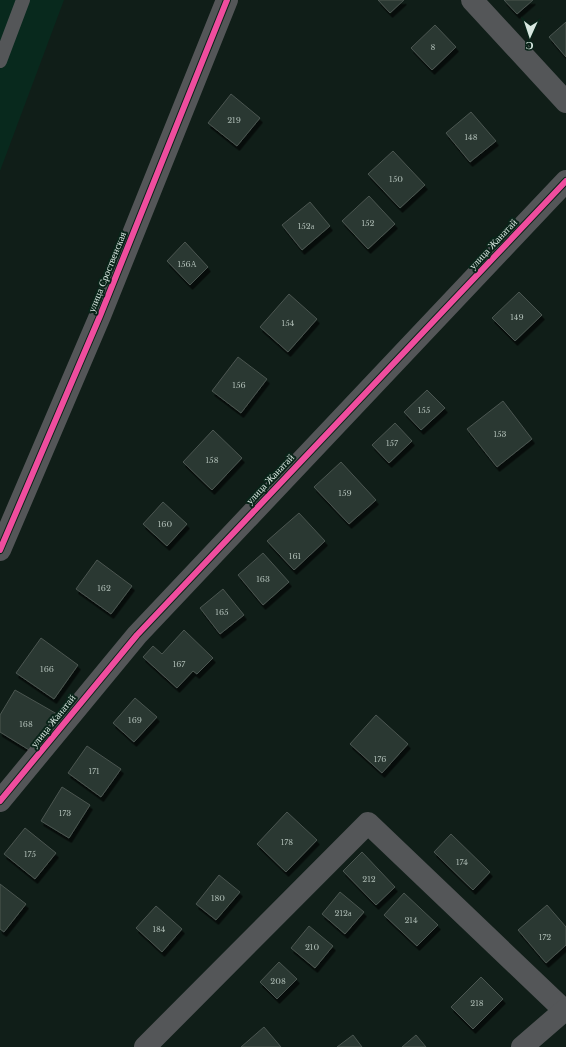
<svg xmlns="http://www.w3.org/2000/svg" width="566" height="1047" font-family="'Libre Baskerville',serif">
	<defs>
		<filter id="shadow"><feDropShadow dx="2.5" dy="4.5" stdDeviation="0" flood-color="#0009"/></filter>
	</defs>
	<rect width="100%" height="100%" fill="#101e18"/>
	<polygon fill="#08291d" points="0,0 64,0 0,171"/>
	<g fill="#2b3731" stroke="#4b5651" filter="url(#shadow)">
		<polygon points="378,0 404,0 390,13"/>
		<polygon points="504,0 533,0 517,14"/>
		<polygon points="566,22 566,57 549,37"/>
		<polygon points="435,25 456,47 432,70 411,48"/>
		<polygon points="231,94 260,118 237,146 208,123"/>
		<polygon points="471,112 496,141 470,162 446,133"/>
		<polygon points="393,151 425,185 400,208 368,174"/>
		<polygon points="369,196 395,224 368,249 342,221"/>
		<polygon points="310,202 330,226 302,250 282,225"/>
		<polygon points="185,242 208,267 190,285 167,261"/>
		<polygon points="519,292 542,315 515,341 492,318"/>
		<polygon points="289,294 317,319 288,352 260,327"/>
		<polygon points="238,357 267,379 241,413 212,391"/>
		<polygon points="427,390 445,408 421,430 404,412"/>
		<polygon points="503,401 532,439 497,467 467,429"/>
		<polygon points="395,423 412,441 389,463 372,445"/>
		<polygon points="213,430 242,458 212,490 183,462"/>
		<polygon points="341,462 376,500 349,524 314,487"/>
		<polygon points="163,502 187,524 167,546 143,524"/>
		<polygon points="299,513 325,541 294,570 267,541"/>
		<polygon points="263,553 289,582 263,605 238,575"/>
		<polygon points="97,560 132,586 111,614 76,589"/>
		<polygon points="223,589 244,615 220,634 200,608"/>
		<polygon points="184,630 213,658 197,674 193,671 177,688 143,657 153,646 162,654"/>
		<polygon points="41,638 78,665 54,699 16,673"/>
		<polygon points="15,690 57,714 34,753 0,732 0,715"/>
		<polygon points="135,698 157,717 134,742 113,723"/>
		<polygon points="376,715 408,744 382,773 350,744"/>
		<polygon points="87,746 121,769 101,797 68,773"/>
		<polygon points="62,787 90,805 69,838 41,821"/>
		<polygon points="287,812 317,840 286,872 257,844"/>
		<polygon points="25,828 56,853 35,879 4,854"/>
		<polygon points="451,834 490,872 473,890 434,852"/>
		<polygon points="362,852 395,887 376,905 343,871"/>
		<polygon points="219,875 240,892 216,920 196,904"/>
		<polygon points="0,884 26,904 4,932 0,929"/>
		<polygon points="340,892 364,912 345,934 322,914"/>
		<polygon points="404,893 438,925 417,946 384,915"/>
		<polygon points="547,905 566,927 566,945 546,963 518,930"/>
		<polygon points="156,906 182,929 162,952 136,928"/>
		<polygon points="309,926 333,946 315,968 291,948"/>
		<polygon points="279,962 297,979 277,999 260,982"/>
		<polygon points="481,977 503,999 473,1029 451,1007"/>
		<polygon points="264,1027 281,1047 241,1047"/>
		<polygon points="353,1035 362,1047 337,1047"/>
		<polygon points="416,1035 426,1047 402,1047"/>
	</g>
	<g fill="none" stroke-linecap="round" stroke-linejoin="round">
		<polyline stroke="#545658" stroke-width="14" points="0,61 23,0"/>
		<g stroke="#545658" stroke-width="22">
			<polyline points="472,0 566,102"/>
			<polyline points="0,550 100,316 227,0"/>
			<polyline points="0,801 137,635 566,181"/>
			<polyline points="145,1047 368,823 566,1012"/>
			<polyline points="522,1047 566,1009"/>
		</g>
		<defs>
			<g id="cycleway">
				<polyline points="0,550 100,316 227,0"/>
				<polyline points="0,801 137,635 566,181"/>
			</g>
		</defs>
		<use href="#cycleway" stroke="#0a2419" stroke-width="8"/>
		<use href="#cycleway" stroke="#ef4d9e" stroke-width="6"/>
	</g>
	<g text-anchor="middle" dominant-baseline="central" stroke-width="4" stroke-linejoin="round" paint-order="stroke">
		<g font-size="8" fill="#adbbb4">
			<text x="433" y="47">8</text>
			<text x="234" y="120">219</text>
			<text x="471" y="137">148</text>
			<text x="396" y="179">150</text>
			<text x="368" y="223">152</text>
			<text x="306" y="226">152а</text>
			<text x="187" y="264">156А</text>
			<text x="517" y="317">149</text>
			<text x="288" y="323">154</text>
			<text x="239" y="385">156</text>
			<text x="424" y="410">155</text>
			<text x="500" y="434">153</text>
			<text x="392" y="443">157</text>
			<text x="212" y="460">158</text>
			<text x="345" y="493">159</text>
			<text x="165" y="524">160</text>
			<text x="295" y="556">161</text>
			<text x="263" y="579">163</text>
			<text x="104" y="588">162</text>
			<text x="222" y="612">165</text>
			<text x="179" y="664">167</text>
			<text x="47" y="669">166</text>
			<text x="135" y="720">169</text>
			<text x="26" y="724">168</text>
			<text x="380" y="759">176</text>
			<text x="94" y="771">171</text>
			<text x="65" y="813">173</text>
			<text x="287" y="842">178</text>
			<text x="30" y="854">175</text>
			<text x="462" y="862">174</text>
			<text x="369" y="879">212</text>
			<text x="218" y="898">180</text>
			<text x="343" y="913">212а</text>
			<text x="411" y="920">214</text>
			<text x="159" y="929">184</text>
			<text x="545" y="937">172</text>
			<text x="312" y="947">210</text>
			<text x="278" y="981">208</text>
			<text x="477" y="1003">218</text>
		</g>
		<g font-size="10" fill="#d8e7e0" stroke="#0a2419">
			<text transform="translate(493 244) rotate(-47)">улица Жанатай</text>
			<text transform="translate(107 272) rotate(-68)">улица Сроственская</text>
			<text transform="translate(270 479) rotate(-47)">улица Жанатай</text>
			<text transform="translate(53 721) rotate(-51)">улица Жанатай</text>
		</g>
	</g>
	<g transform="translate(530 36) rotate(183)" stroke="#0a2419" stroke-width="3" paint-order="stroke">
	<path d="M0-3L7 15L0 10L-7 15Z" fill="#d8e7e0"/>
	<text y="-6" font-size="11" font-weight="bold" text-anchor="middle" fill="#d8e7e0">С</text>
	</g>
</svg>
